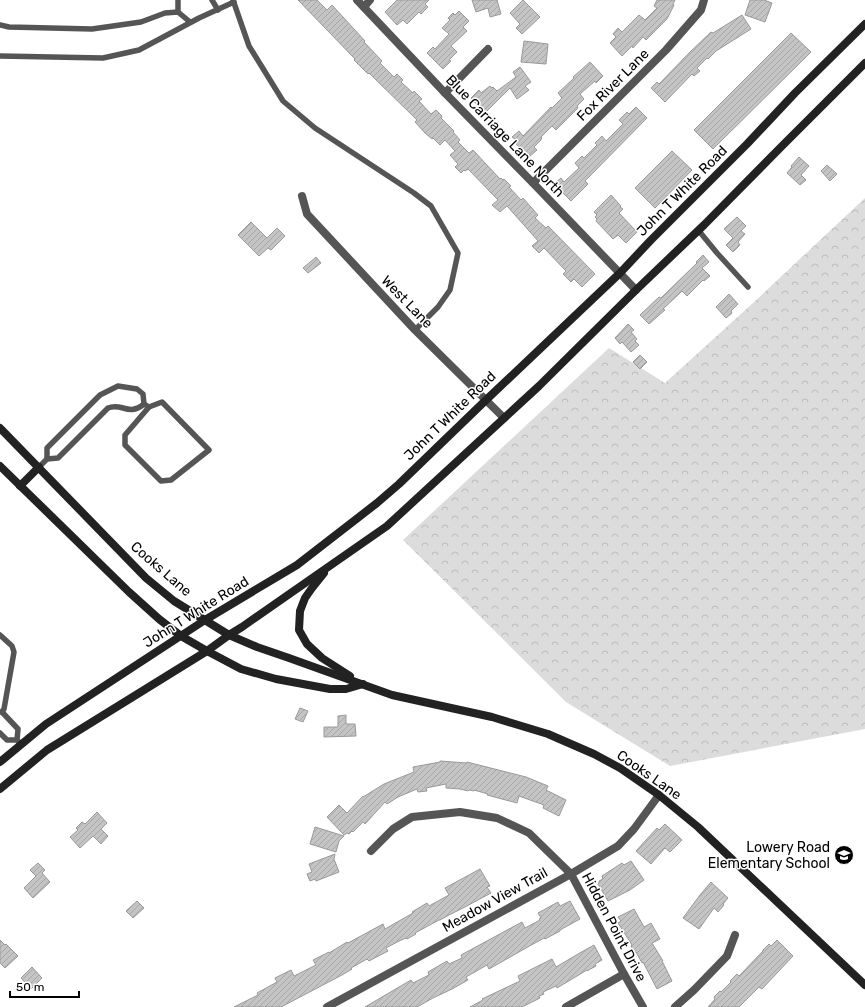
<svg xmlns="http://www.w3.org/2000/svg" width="865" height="1007" font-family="Rubik,sans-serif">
	<defs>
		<pattern id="forest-crowns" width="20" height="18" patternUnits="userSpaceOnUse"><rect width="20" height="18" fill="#dcdcdc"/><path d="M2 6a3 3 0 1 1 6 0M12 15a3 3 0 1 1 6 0" fill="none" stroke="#bbb"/></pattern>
		<pattern id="building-hatch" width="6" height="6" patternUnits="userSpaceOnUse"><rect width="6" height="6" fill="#c4c4c4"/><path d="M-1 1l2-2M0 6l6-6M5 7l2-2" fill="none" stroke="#a7a7a7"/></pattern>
	</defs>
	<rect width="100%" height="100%" fill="#fff"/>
	<polygon fill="url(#forest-crowns)" points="865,198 865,729 670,766 566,702 403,540 609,348 665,383 753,303"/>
	<g fill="url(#building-hatch)" stroke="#999">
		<polygon points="298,0 317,0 327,10 332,5 365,41 364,42 382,61 380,63 394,77 397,74 403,80 401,82 413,93 414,91 422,99 419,101 431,114 436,110 442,116 441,118 454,131 453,132 460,140 458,142 469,153 473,150 500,179 501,178 503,180 504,179 511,186 509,187 521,200 523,198 538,215 535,218 546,228 548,226 595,274 582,287 574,279 571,282 563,274 566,271 544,248 539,253 532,246 538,241 507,206 500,212 492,205 498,200 468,169 465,171 464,170 461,173 455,167 458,164 450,155 455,151 445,140 440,145 433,138 432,139 425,133 415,122 417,120 369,73 368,74 354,60 355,59"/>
		<polygon points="397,0 429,0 425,4 428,7 421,14 419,12 407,24 403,20 397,25 385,12"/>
		<polygon points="472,0 497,0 501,14 490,17 488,8 476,12"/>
		<polygon points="523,0 540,17 522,34 516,28 520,24 510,13"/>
		<polygon points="657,0 675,0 673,4 674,5 667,19 646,40 643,37 633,48 632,46 622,56 610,43 616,37 613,34 618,28 622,32 639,15 645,20 657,8 654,6"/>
		<polygon points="750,0 764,0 772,3 765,22 745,15"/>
		<polygon points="459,11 469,21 463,27 467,31 451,46 457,52 449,60 451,61 443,69 427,53 433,47 435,49 449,34 442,28 450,20 448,18 453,13 455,15"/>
		<polygon points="742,15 751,29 716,51 708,59 707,58 697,68 700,71 694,76 692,74 665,102 651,88 657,82 659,84 690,52 711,32 713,33"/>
		<polygon points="791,33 811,52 713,149 694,130"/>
		<polygon points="524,41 548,44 546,64 521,62"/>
		<polygon points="590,62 603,76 596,83 595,81 580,94 584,99 577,106 578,108 556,130 552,126 541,137 542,138 541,139 541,140 534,147 537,150 529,157 515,143 517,141 512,137 519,131 523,136 551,107 552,108 562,98 558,93 574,78 573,77"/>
		<polygon points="520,67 531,82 525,86 529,90 517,99 510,88 485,113 471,98 479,90 481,93 490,86 492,88 493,87 497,91 516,77 513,72"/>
		<polygon points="636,107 647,118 585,181 588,184 571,201 554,184 561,178 564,182 579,168 575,163 582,156 584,158 597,145 595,143 602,136 606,141 623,124 619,120 627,112 629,114"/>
		<polygon points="672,151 692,170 655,208 635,188"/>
		<polygon points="799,157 809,166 801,175 806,180 800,185 787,173 792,167 791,166"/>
		<polygon points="827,165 837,174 830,181 821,171"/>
		<polygon points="611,195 621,206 620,207 623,209 619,213 637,232 626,243 618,235 613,239 596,221 597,219 595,217 597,215 594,212"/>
		<polygon points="737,217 746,226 741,231 745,234 738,242 740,245 733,252 726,245 733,238 724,229"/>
		<polygon points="251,222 267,238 277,228 285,236 271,250 268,248 259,256 238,235"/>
		<polygon points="703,255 709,262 702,268 710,276 704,281 703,280 687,296 682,291 663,309 665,310 649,324 640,315 659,297 661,298 697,263 696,262"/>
		<polygon points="316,257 321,263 308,273 303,268"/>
		<polygon points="729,294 738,304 731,311 732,313 726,318 716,307"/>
		<polygon points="628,324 634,330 631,332 637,339 635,341 639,345 631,352 622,342 620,344 615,338"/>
		<polygon points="640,355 647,362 640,369 633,362"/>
		<polygon points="300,708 308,711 303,722 295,719"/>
		<polygon points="346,715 346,724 355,724 356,736 324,737 324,727 338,727 338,716"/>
		<polygon points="440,761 467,763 467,762 526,777 548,786 546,790 566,800 559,816 543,808 544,805 519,796 517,803 487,795 488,794 474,790 474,791 469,790 468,791 460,789 446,788 446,784 426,788 427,791 418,792 417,789 398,797 387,804 385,802 365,824 363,822 353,832 352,831 349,834 347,833 344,835 327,817 339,805 347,813 363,796 363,797 384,784 414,772 413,767 440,762"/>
		<polygon points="97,812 107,823 101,829 108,836 101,844 93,836 80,848 70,837 78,830 76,828 82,822 85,824"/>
		<polygon points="665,824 682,840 670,852 665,848 651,864 636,851 657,828 659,830"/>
		<polygon points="315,827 344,836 339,841 336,852 310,844"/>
		<polygon points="335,854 334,859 339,872 316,881 315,879 310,881 307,874 312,872 309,864"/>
		<polygon points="631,861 644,880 630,890 608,901 598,884 599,883 599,881 603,879 602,876 622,863 624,865"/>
		<polygon points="38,863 45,870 42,873 50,882 33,898 24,888 36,876 30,870"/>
		<polygon points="480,869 490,886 487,887 491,893 465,907 449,915 440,920 439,920 415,933 416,934 407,939 406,938 399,941 386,948 388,951 369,961 367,959 351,968 352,969 342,975 281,1007 234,1007 258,995 257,993 277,982 275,978 291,970 294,976 316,965 313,960 329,952 329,953 347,942 348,943 383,924 385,929 413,913 412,912 427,903 429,906 449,895 445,888"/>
		<polygon points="711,882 728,898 723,904 724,905 718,912 714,908 699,929 683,918 700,895"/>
		<polygon points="137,901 144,908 133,918 126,911"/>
		<polygon points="570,901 580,919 560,930 560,931 545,939 544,938 526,948 489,969 487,965 466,977 468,980 452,989 433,998 417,1007 365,1007 411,980 413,983 429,975 428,972 447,961 449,964 462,958 461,955 522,922 525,928 540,920 539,919 541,918 538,913 558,902 560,906"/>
		<polygon points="634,909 644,927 651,923 660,939 652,943 663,961 662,961 672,981 657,989 643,962 642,963 636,952 634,953 631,946 632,945 618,923 621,921 618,917"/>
		<polygon points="0,940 5,945 6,944 18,956 5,968 0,963"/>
		<polygon points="777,940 793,956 762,989 759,987 739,1007 708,1007 715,999 714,997 720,991 721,992 731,982 730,981 737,974 739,976 763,951 763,950 769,944 771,946"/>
		<polygon points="594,945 602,960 595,964 596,966 587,971 587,970 557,988 556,986 543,992 544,994 539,996 540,998 522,1007 470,1007 483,1000 482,999 520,981 518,976 552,959 556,967 578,954"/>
		<polygon points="32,967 42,978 31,989 21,978"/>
	</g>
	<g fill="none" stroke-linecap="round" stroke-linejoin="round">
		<g stroke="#555" stroke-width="5.5">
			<polyline points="212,0 218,10"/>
			<polyline points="233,0 249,46 283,101 315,128 414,193 431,206 458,253 450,290 438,307 415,330"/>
			<polyline points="178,12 178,0"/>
			<polyline points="0,25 9,27 92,29 141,22 165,13 178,12 190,22"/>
			<polyline points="0,56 103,58 139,50 199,18 234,2"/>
			<polyline points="699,231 717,253 748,287"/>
			<polygon points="162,402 209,450 171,480 161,481 125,445 125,435 149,407"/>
			<polyline points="47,459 47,448 100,395 118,386 137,389 143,394 144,404 149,407"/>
			<path d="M39,467L47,459L58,458L108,408C122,402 128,417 144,404"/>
			<polyline points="0,635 12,646 14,652 4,709 2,712"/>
			<polyline points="0,712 2,712 18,729 17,740"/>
			<polyline points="0,733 7,740 17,740 20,743"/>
		</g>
		<g stroke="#555" stroke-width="8">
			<polyline points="357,0 445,93 533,183 636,290"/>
			<polyline points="364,7 370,0"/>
			<polyline points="445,93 488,49"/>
			<polyline points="533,183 666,50 701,10 704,0"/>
			<polyline points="302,196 307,214 415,330 504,418"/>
			<polyline points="371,851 393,829 412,817 460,812 497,818 529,833 571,874 624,974 643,1007"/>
			<polyline points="327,1007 571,874 618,846 634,829 659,795"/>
			<polyline points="566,1007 624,974"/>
			<polyline points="675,1007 694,990 727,956 735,935"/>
		</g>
		<g stroke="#222" stroke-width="8">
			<polyline points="0,428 146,578 174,601 229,635 257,647 289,658 392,695 492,717 548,734 594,754 620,768 659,795 698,827 865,985"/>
			<polyline points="0,466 129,592 159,619 181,636 207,651 241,669 276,679 330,689 346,689 363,684"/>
			<polyline points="20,486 39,467"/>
			<polyline points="324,573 312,588 305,598 300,611 299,630 307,644 322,658 350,676"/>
			<polyline points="0,762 46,724 205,620 297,565 377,503 399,484 486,400 620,273 651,240 747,144 795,93 865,24"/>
			<polyline points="0,789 47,750 207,651 229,635 242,627 387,526 539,386 636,290 704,225 782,146 865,63"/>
		</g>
	</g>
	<defs>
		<symbol id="school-disc" viewBox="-11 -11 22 22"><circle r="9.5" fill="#000" stroke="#fff"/><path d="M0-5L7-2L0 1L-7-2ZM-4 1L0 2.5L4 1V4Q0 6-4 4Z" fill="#fff"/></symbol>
	</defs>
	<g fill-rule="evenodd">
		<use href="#school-disc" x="833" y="844" width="22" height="22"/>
	</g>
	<g text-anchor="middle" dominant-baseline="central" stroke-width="3" stroke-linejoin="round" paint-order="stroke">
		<g font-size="14" fill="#000" stroke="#fff">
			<text transform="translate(613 85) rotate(-45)">Fox River Lane</text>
			<text transform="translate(505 136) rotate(46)">Blue Carriage Lane North</text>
			<text transform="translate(682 191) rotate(-45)">John T White Road</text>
			<text transform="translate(407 302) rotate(46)">West Lane</text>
			<text transform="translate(450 416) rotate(-44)">John T White Road</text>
			<text transform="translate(161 569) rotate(41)">Cooks Lane</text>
			<text transform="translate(196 612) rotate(-32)">John T White Road</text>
			<text transform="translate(649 775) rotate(35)">Cooks Lane</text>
			<text transform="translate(495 900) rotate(-29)">Meadow View Trail</text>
			<text transform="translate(614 927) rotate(62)">Hidden Point Drive</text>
		</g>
		<g font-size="14" fill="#000" stroke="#fff" text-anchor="end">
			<text x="830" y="847">Lowery Road<tspan x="830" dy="16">Elementary School</tspan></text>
		</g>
	</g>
	<path d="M10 991v6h69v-6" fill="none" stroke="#000000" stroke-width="2"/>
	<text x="16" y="991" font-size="12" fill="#000000" stroke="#ffffff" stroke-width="3" paint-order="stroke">50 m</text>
</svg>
